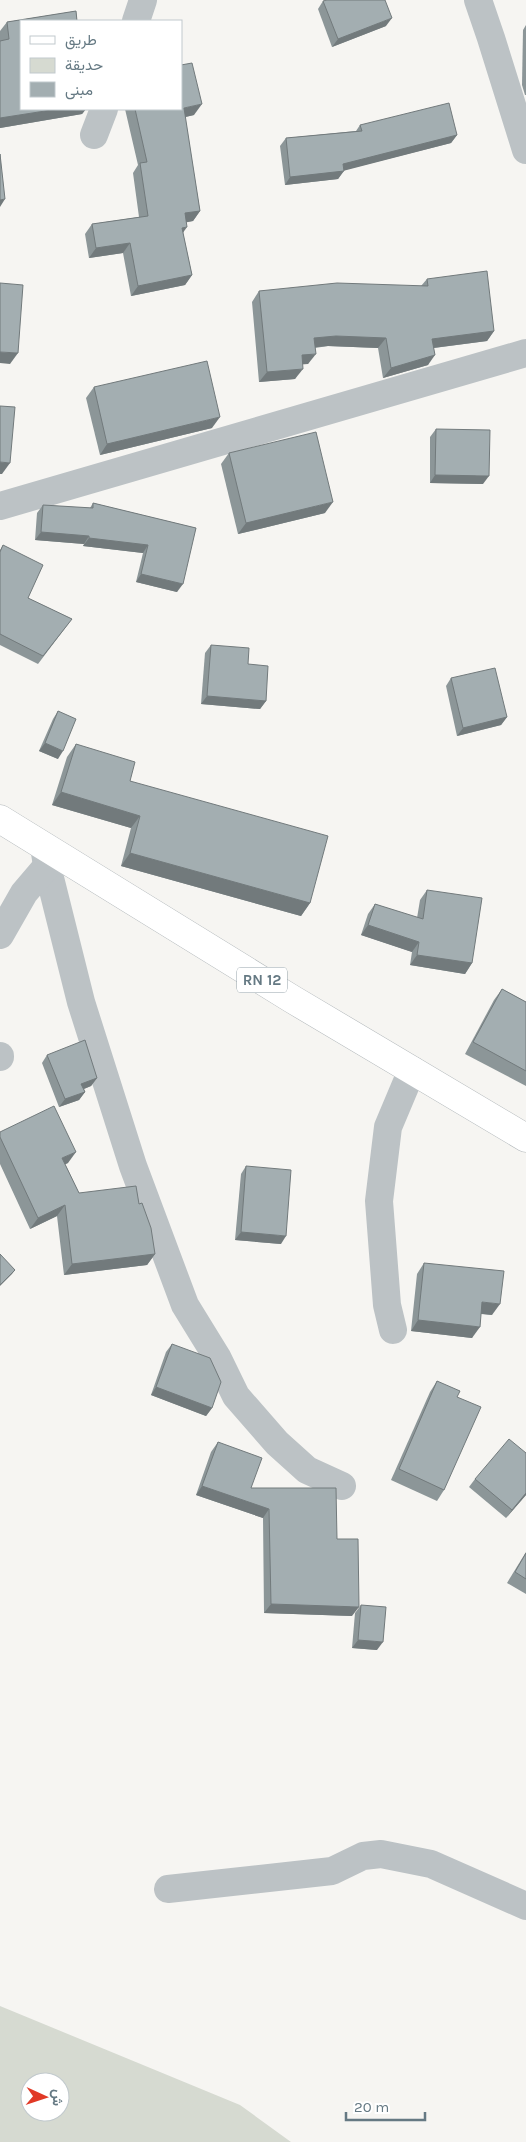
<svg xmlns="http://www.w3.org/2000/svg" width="526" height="2142" font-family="Karla,Vazirmatn,sans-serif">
	<rect width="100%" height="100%" fill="#f6f5f2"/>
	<path fill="#d6dad1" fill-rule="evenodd" d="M0,2006L240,2105L291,2142H0ZM30,2082H60V2112H30Z"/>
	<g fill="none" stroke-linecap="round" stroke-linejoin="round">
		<defs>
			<polyline id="primary" points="0,819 292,999 526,1138"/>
		</defs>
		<use href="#primary" stroke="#b0b6b9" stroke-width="29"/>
		<g stroke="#bcc2c5" stroke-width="28">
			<polyline points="478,0 491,38 526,150"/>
			<polyline points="136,21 143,0"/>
			<polyline points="94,135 104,109"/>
			<polyline points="0,506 526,353"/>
			<polyline points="44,846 47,866 81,1002 133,1166 185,1305 217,1357 236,1396 277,1443 307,1470 342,1486"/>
			<polyline points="0,935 24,893 47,866"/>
			<polyline points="0,1056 0,1057"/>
			<polyline points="393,1330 387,1305 379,1201 388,1127 412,1070"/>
			<polyline points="168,1889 332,1871 363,1856 381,1854 431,1864 526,1906"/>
		</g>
		<use href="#primary" stroke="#fff" stroke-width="28"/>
	</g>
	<g fill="#8c9698">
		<polygon points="323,1 386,26 332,47 318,9"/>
		<polygon points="76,11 77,21 21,21 21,109 86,109 82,114 0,128 0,31 7,22"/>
		<polygon points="526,25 526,95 525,95 522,85 523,30"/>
		<polygon points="125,109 181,109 194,115 185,117 200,211 193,221 186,222 183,233 192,275 185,285 131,296 123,253 89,258 85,234 92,224 139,217 133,173 138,165"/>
		<polygon points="360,125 457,135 451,143 344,170 338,179 285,185 280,146 286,138 356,131"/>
		<polygon points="427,279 494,331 487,341 434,348 428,365 383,378 378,348 328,346 315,348 308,364 302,364 295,379 259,382 252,302 259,291 421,286"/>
		<polygon points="94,387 212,428 100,455 86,398"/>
		<polygon points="436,429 483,484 430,483 430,437"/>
		<polygon points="229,453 325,513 238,534 221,464"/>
		<polygon points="93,503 196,528 177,592 136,582 143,553 83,546 84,544 35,540 37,513 43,505 90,508"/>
		<polygon points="3,545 28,598 72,619 38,664 0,645 0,550"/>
		<polygon points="211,645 248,664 266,701 260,709 201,704 205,653"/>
		<polygon points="451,678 507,717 501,725 457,736 446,686"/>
		<polygon points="58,711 58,759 39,751 53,719"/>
		<polygon points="76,744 310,903 301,916 121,866 131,828 52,805 67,757"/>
		<polygon points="427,890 472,963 465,974 410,965 412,952 361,935 368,914 375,904 417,918 420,900"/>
		<polygon points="502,989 526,1002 526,1086 465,1054 494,1000"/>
		<polygon points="47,1055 97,1078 91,1086 84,1089 85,1092 79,1100 59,1107 42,1063"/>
		<polygon points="0,1132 68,1163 65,1164 79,1193 139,1204 155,1254 147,1265 64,1275 57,1216 30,1229 0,1164"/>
		<polygon points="246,1166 281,1244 235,1240 241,1174"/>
		<polygon points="424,1263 492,1315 481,1314 472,1338 411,1331 417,1274"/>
		<polygon points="172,1344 212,1408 206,1416 151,1395 166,1352"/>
		<polygon points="437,1381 457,1397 444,1490 437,1501 391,1480 430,1392"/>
		<polygon points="218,1442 251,1488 337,1539 352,1616 264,1613 263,1518 196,1495 211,1452"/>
		<polygon points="526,1453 526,1495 506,1518 469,1487 475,1479"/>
		<polygon points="526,1552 526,1594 507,1583"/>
		<polygon points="361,1605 377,1650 352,1648 355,1613"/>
	</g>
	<g fill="#727a7c">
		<polygon points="392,18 386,26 332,47 338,39"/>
		<polygon points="202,104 194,115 177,119 184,108"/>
		<polygon points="58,109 86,109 82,114 0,128 0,118"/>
		<polygon points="457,135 451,143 339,172 344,171 338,179 285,185 290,177"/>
		<polygon points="5,199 0,207 0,200"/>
		<polygon points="200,211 193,221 178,224 185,213"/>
		<polygon points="187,227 180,237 182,228"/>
		<polygon points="130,243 123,253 89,258 96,248"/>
		<polygon points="192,275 185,285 131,296 138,286"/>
		<polygon points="494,331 487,341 425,349 432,339"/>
		<polygon points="336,336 386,338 378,348 328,346 307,348 314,338"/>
		<polygon points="0,352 18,353 10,364 0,363"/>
		<polygon points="316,354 308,364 294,365 302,355"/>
		<polygon points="435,355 428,365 383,378 391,368"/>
		<polygon points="303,369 295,379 259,382 267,372"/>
		<polygon points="220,417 212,428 100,455 107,444"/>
		<polygon points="0,462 10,463 2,474 0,474"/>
		<polygon points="435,475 489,476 483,484 430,483"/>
		<polygon points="333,502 325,513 238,534 246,523"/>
		<polygon points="41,532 89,536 84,544 35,540"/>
		<polygon points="89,538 148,545 143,553 83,546"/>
		<polygon points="141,574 183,584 177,592 136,582"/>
		<polygon points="207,696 266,701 260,709 201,704"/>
		<polygon points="507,717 501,725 457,736 463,728"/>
		<polygon points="45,743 63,751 58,759 39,751"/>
		<polygon points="61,792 140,816 131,828 52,805"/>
		<polygon points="130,853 310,903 301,916 121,866"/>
		<polygon points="368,925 419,942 412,952 361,935"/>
		<polygon points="417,955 472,963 465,974 410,965"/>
		<polygon points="97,1078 91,1086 76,1092 81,1084"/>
		<polygon points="85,1092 79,1100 59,1107 65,1099"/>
		<polygon points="76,1152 68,1163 55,1169 62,1158"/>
		<polygon points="65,1205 57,1216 30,1229 38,1218"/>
		<polygon points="241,1232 286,1236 281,1244 235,1240"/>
		<polygon points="155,1254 147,1265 64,1275 72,1264"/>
		<polygon points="15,1270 12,1274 0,1286 0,1285"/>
		<polygon points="482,1302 500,1304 492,1315 475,1313"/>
		<polygon points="418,1320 480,1327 472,1338 411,1331"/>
		<polygon points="156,1387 212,1408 206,1416 151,1395"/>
		<polygon points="202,1486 269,1509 263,1518 196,1495"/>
		<polygon points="526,1493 526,1495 506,1518 512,1510"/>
		<polygon points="271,1604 359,1607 352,1616 264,1613"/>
		<polygon points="358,1640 383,1642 377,1650 352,1648"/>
	</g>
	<g fill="#a3aeb1" stroke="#727a7c">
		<polygon points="327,0 385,0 392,18 338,39 323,1"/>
		<polygon points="76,11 77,21 21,21 21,109 58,109 0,118 0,41 9,39 7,22"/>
		<polygon points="192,63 202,104 184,108 200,211 185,213 187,227 182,228 192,275 138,286 130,243 96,248 92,224 148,216 140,163 147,162 135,109 181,109 181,65"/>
		<polygon points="449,103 457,135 343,164 344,171 290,177 286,138 362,131 360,125"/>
		<polygon points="0,154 5,199 0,200"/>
		<polygon points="487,271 494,331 432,339 435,355 391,368 386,338 336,336 314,338 316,354 302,355 303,369 267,372 259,291 337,283 428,286 427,279"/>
		<polygon points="0,283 23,285 18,353 0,352"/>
		<polygon points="207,361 220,417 107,444 94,387"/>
		<polygon points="0,406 15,407 10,463 0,462"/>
		<polygon points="436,429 490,430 489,476 435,475"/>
		<polygon points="316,432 333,502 246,523 229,453"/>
		<polygon points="93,503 196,528 183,584 141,574 148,545 89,538 89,536 41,532 43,505 93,508"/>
		<polygon points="3,545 43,565 28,598 72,619 43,656 0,634 0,552"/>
		<polygon points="211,645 249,648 248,664 268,666 266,701 207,696"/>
		<polygon points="495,668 507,717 463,728 451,678"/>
		<polygon points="58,711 76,719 63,751 45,743"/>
		<polygon points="76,744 135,762 130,781 328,836 310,903 130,853 140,816 61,792"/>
		<polygon points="427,890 482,898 472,963 417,955 419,942 368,925 375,904 423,919"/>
		<polygon points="502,989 526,1002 526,1071 473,1042"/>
		<polygon points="85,1040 97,1078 81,1084 85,1092 65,1099 47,1055"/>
		<polygon points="54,1106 76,1152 62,1158 79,1193 136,1186 139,1204 142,1203 151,1228 155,1254 72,1264 65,1205 38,1218 0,1137 0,1132"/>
		<polygon points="246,1166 291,1170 286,1236 241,1232"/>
		<polygon points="0,1254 15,1270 0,1285"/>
		<polygon points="424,1263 504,1271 500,1304 482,1302 480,1327 418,1320"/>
		<polygon points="172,1344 210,1358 221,1382 212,1408 156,1387"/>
		<polygon points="437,1381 460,1391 457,1397 481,1407 444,1490 399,1469"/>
		<polygon points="509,1439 526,1453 526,1493 512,1510 475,1479"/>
		<polygon points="218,1442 262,1458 251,1488 336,1488 337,1539 358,1539 359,1607 271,1604 269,1509 202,1486"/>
		<polygon points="526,1553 526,1579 515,1572"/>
		<polygon points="361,1605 386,1607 383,1642 358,1640"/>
	</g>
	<g text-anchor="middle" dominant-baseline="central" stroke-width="5" stroke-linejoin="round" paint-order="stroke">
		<rect fill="#fff" stroke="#93a1a8" stroke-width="1" x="237" y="967.5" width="50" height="25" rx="4"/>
		<g font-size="15" font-weight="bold" fill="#657983">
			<text x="262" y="980">RN 12</text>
		</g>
	</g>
	<rect x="20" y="20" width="162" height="90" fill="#ffffff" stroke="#c1c9cd"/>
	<rect x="30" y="36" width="25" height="8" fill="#ffffff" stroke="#c1c9cd"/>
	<text x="65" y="45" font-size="15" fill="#657983">طريق</text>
	<rect x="30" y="58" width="25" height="15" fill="#d6dad1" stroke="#c1c9cd"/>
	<text x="65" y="70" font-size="15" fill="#657983">حديقة</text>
	<rect x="30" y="82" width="25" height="15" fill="#a3aeb1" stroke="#c1c9cd"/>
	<text x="65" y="95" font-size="15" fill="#657983">مبنى</text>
	<g transform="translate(45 2097) rotate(93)"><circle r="24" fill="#ffffff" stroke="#c1c9cd"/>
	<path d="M0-4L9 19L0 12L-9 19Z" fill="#e13926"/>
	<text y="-8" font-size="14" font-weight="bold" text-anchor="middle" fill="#657983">ش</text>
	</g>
	<path d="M346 2112v8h79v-8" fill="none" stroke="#657983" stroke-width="2.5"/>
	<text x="354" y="2112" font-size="15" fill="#657983" stroke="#ffffff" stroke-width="4" paint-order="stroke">20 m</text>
</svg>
